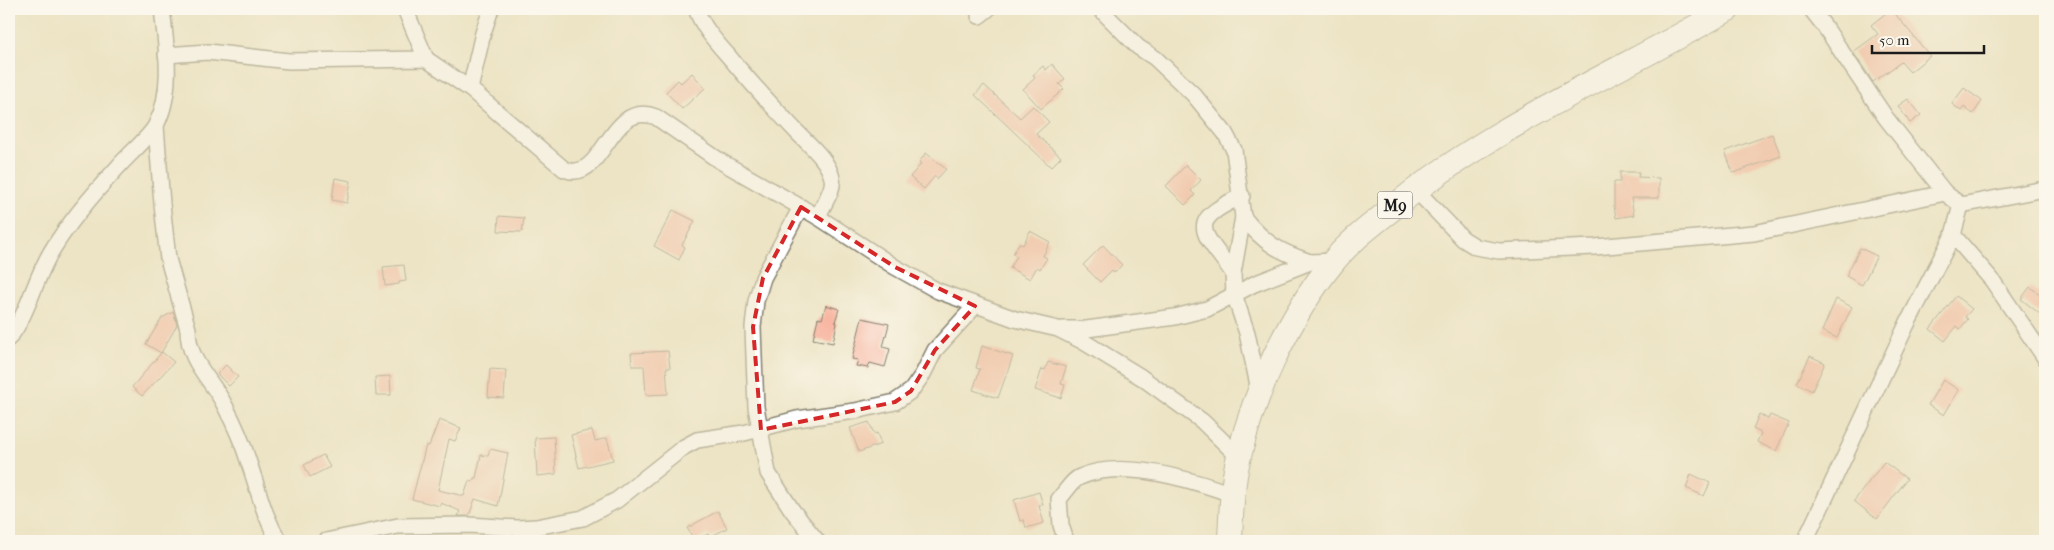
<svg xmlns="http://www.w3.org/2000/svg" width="2054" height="550" font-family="'IM FELL French Canon',serif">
	<rect width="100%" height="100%" fill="#fbf7ec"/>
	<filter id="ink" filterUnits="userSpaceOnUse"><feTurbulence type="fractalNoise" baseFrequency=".02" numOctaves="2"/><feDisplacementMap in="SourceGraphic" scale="10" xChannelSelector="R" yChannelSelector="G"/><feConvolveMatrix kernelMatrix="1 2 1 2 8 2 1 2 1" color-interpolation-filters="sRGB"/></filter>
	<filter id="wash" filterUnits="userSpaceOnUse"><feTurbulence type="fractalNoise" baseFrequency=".0096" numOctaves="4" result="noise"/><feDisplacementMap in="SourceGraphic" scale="20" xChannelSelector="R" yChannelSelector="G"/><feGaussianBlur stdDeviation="1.12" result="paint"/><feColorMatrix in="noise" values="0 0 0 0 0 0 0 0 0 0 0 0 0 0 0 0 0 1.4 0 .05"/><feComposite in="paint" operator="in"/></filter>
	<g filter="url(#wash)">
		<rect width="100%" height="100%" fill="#ede4c5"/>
		<g id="blocks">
			<g fill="#f7ae98">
				<polygon points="1891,9 1930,56 1910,72 1901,62 1873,82 1853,52 1878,34 1871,25"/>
				<polygon points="1052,64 1065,79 1059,84 1064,89 1041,109 1023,89 1035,78 1033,75 1043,66 1046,70"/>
				<polygon points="692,73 705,88 682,109 666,92 678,80 681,83"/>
				<polygon points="984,85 1020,118 1033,106 1049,122 1036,134 1061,157 1051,167 975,95"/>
				<polygon points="1964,88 1982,101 1973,114 1964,107 1961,111 1952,104"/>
				<polygon points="1908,99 1921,115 1910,123 1898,106"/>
				<polygon points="1772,134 1781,156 1733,173 1725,151"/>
				<polygon points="926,153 946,169 937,179 935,176 924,189 910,177 921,164 919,162"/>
				<polygon points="1186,165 1201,180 1191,191 1195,195 1185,205 1166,186"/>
				<polygon points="1620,172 1639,172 1638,177 1659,178 1659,198 1631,198 1634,215 1616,218 1614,206 1614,182 1620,182"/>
				<polygon points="335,178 351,181 347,203 332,200"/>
				<polygon points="673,210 695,221 682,245 685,247 679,260 654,246"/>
				<polygon points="499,216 524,218 522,232 498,231"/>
				<polygon points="1030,231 1050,242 1043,256 1047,258 1040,269 1037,267 1030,279 1010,268 1017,256 1013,254 1019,243 1023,245"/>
				<polygon points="1103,245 1122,265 1114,273 1112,270 1100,282 1083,265"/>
				<polygon points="1860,248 1877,256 1862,285 1846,276"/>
				<polygon points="404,265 406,281 399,282 399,284 385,286 383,267"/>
				<polygon points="2030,287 2045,298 2045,318 2021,299"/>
				<polygon points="1956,296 1972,309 1965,317 1968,319 1960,329 1957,326 1945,341 1930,329"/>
				<polygon points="1836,299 1852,307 1837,338 1822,331"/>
				<polygon points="826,305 839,309 835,322 837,323 833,343 813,339 818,318 822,319"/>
				<polygon points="173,312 177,325 161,353 146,344 162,318"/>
				<polygon points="862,318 889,324 883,347 890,349 885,367 870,363 868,368 856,366 858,360 852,359"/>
				<polygon points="982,346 1013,356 998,398 973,390 980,369 976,368"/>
				<polygon points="668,351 670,368 666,368 668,394 646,395 644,366 632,366 631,353"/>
				<polygon points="162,352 174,362 142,396 132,387"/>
				<polygon points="1810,356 1825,363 1812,391 1797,383"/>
				<polygon points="1048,362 1066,367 1061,384 1065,385 1061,398 1035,390 1042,369 1045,370"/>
				<polygon points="226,365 238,377 229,386 217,374"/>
				<polygon points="490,369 506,370 504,398 488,397"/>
				<polygon points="390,376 391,395 376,395 375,377"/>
				<polygon points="1943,380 1959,390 1944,415 1928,405"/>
				<polygon points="1759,414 1768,419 1770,415 1789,423 1776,451 1757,442 1761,433 1753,429"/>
				<polygon points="439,420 461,428 455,441 449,439 438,490 464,496 469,481 473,482 474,478 476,478 481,455 488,456 490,449 508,453 498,506 475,499 469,516 458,516 460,511 441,503 440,506 412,499 426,445 429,446"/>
				<polygon points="869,422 874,434 877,433 881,444 859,452 850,428"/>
				<polygon points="592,430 595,441 607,438 613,460 579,468 571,435"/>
				<polygon points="554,437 556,474 537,476 535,438"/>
				<polygon points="323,455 330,467 310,477 304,465"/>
				<polygon points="1884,462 1907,479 1877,519 1854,501"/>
				<polygon points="1691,474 1710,483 1704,496 1686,488"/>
				<polygon points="1039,492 1043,505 1039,506 1044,523 1026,528 1024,520 1020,521 1014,500"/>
				<polygon points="718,511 727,528 710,537 708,534 695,541 687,528"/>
			</g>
		</g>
	</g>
	<g filter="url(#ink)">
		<use href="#blocks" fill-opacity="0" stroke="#848070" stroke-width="1"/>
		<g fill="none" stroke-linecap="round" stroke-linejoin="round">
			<defs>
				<g id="street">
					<polyline points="405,9 426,59"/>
					<path d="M696,9C703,28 717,43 731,59C751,83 773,107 795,130C807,143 828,159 832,178C835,189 822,206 818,217"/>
					<polyline points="1100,9 1138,47 1155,58 1194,95 1225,133 1234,150 1243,217 1233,273 1234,294 1247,333 1259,390"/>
					<polyline points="1811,9 1825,27 1886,118 1945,193"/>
					<polyline points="979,16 988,9"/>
					<path d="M166,55L208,52L289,61L426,59L470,89L564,169C567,170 572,172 575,171C605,170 613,100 656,117L720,161L818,217L895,267L938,291L1015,319L1058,329L1084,342L1141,377L1202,421L1239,457"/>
					<polyline points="470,89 483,33 491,9"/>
					<path d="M156,126L162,204L168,259L188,329C188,362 210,377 224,404C234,423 243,443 249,463C259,491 263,515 279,541"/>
					<polyline points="1415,189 1463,239 1476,247 1499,251 1595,247 1754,233 1945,193 1961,205 2045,189"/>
					<polyline points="801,207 763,278 756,301 753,327 754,356 756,407 768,473 792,510 817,541"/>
					<path d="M1243,217C1265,244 1278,251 1310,262"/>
					<polyline points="1953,235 1992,280 2045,358"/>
					<path d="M1233,273C1203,231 1184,223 1242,196"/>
					<polyline points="1063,329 1087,329 1175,317 1207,309 1254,284 1310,262 1334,261"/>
					<path d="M9,338C30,311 35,276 54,247C72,218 95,192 118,167C128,155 150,137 156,125C174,91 166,45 162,9"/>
					<polyline points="326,541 398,526 469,525 517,528 536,527 583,518 617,500 684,447 697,440 744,433 797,419 855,411 895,402 911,391 923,374 935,350 975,306"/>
					<path d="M1066,541L1061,525L1059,499C1065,493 1072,480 1080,477C1122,458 1193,480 1234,495"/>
					<polyline points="1805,541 1907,324 1953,235 1961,205"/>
				</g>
				<path id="primary" d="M1230,541C1231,514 1232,483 1239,456C1255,390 1290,315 1333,262C1348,243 1369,227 1388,212C1489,127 1614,75 1728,9"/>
			</defs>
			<use href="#street" stroke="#848070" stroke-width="18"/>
			<use href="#primary" stroke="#848070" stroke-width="26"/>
			<use href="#street" stroke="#fff" stroke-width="15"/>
			<use href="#primary" stroke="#fff" stroke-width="24"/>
		</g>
	</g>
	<path d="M0 0H2054V550H0ZM801,207L895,267L975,306L935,350L911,391L895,402L761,430L753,327L763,278Z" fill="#ede4c5" fill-opacity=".55" fill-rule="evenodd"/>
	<path fill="none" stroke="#d62828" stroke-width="4" stroke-dasharray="10 6" stroke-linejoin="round" d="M801,207L895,267L975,306L935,350L911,391L895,402L761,430L753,327L763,278Z"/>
	<g text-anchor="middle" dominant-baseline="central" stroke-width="4" stroke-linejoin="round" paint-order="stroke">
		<rect fill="#fbf7ec" stroke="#5f5e5a" stroke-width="1" x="1377.5" y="191.5" width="35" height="27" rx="4"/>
		<g font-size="16" font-weight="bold" fill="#1c1c1c">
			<text x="1395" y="205">M9</text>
		</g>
	</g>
	<rect width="2054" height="550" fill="none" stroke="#fbf7ec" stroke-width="30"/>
	<path d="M1872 45v8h112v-8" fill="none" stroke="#1c1c1c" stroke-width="2.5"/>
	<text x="1879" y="45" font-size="15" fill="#1c1c1c" stroke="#fbf7ec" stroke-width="4" paint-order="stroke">50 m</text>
</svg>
